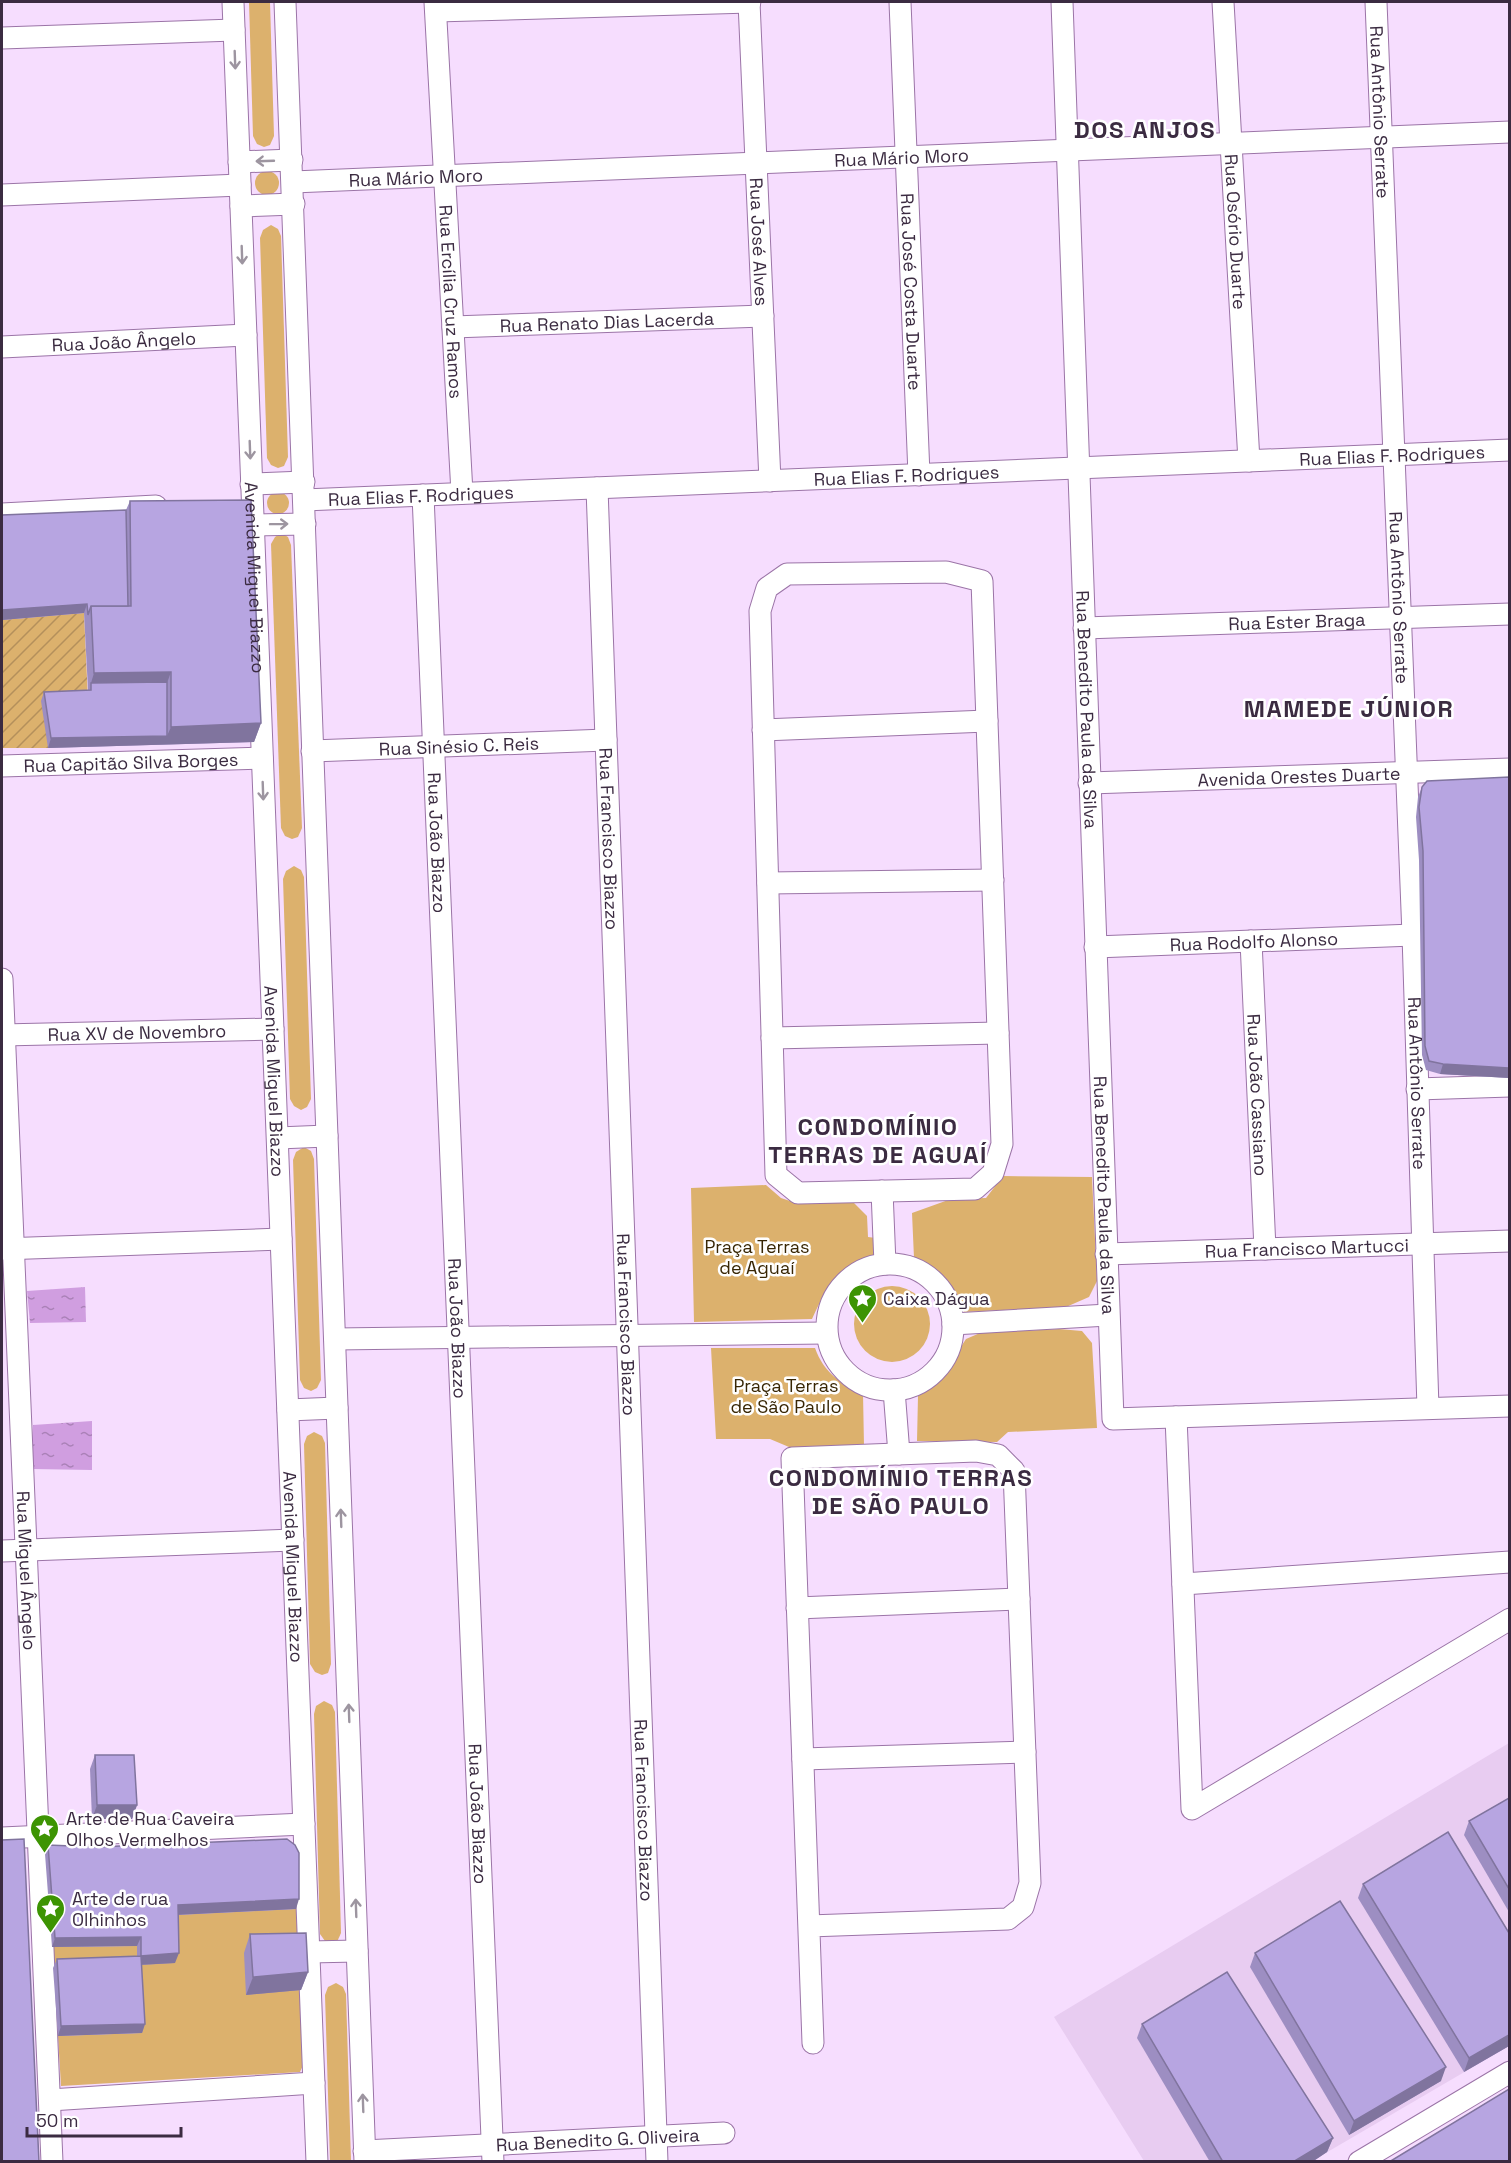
<svg xmlns="http://www.w3.org/2000/svg" width="1511" height="2163" font-family="'Space Grotesk',sans-serif">
	<defs>
		<pattern id="garden-furrows" width="10" height="10" patternUnits="userSpaceOnUse" patternTransform="scale(1.5)"><rect width="10" height="10" fill="#dcb16d"/><path d="M-1 1l2-2M0 10L10 0M9 11l2-2" fill="none" stroke="#b4905b"/></pattern>
		<pattern id="water-ripples" width="26" height="14" patternUnits="userSpaceOnUse" patternTransform="scale(1.5)"><rect width="26" height="14" fill="#d09ee0"/><path d="M2 4q2-2 4 0t4 0M15 11q2-2 4 0t4 0" fill="none" stroke="#aa81b7"/></pattern>
	</defs>
	<rect width="100%" height="100%" fill="#f6ddfe"/>
	<polygon fill="#e8ccf1" points="1509,1743 1509,2046 1312,2161 1144,2161 1054,2017"/>
	<g fill="#dcb16d">
		<polygon points="249,2 270,2 274,136 270,145 264,147 257,144 253,136"/>
		<circle cx="267" cy="183" r="12"/>
		<polygon points="271,225 278,229 281,236 288,457 284,466 278,468 271,465 267,458 260,238 263,230"/>
		<circle cx="278" cy="503" r="11"/>
		<polygon points="281,533 288,537 291,545 302,828 298,837 292,839 285,836 281,828 271,544 275,537"/>
		<polygon points="294,866 301,870 304,877 311,1099 307,1107 301,1110 294,1106 290,1099 283,879 286,871"/>
		<polygon points="304,1147 311,1151 314,1159 321,1380 317,1388 311,1391 304,1388 300,1380 293,1160 296,1152"/>
		<path d="M1003,1176L1092,1177L1097,1281L1089,1297L1066,1307L964,1312C953,1283 942,1272 914,1258L912,1213L951,1199L986,1198Z"/>
		<path d="M766,1185L781,1198L793,1202L851,1200L867,1216L868,1237L876,1238V1258C840,1262 826,1288 812,1319L694,1322L691,1188Z"/>
		<circle cx="892" cy="1324" r="38"/>
		<polygon points="1059,1329 1082,1331 1092,1343 1097,1428 1008,1432 997,1442 917,1441 918,1396 953,1359 966,1339 980,1333"/>
		<path d="M711,1348H815C824,1373 840,1383 863,1393L864,1446L804,1449L789,1447L770,1439H716Z"/>
		<polygon points="314,1432 322,1436 325,1443 331,1664 328,1673 322,1675 315,1672 310,1664 304,1444 307,1436"/>
		<polygon points="324,1701 332,1705 335,1712 341,1933 337,1942 325,1941 320,1934 314,1714 316,1706"/>
		<polygon points="296,1909 305,2061 300,2072 61,2086 58,2036 141,2033 53,1968 52,1947 137,1946 174,1915"/>
		<polygon points="336,1983 343,1987 346,1994 351,2161 330,2161 325,1995 328,1987"/>
	</g>
	<polygon fill="url(#garden-furrows)" points="84,613 88,700 48,748 2,748 2,620"/>
	<g fill="url(#water-ripples)">
		<polygon points="85,1287 86,1322 30,1323 27,1291"/>
		<polygon points="92,1421 92,1470 32,1469 33,1425"/>
	</g>
	<g fill="none" stroke-linecap="round" stroke-linejoin="round">
		<defs>
			<g id="minor">
				<path id="s1" d="M233,2L317,2162"/>
				<polyline points="285,2 365,2162"/>
				<path id="s2" d="M435,2L462,493"/>
				<path id="s3" d="M749,2L770,481"/>
				<path id="s4" d="M900,2L919,475"/>
				<path id="s5" d="M1062,2L1113,1419L1510,1406"/>
				<path id="s6" d="M1223,2L1249,461"/>
				<path id="s7" d="M1376,2L1413,935L1428,1408"/>
				<polyline points="436,11 750,2"/>
				<polyline points="2,38 234,30"/>
				<polyline points="239,162 292,160"/>
				<path id="s8" d="M293,182L1510,132"/>
				<polyline points="2,195 240,185"/>
				<polyline points="241,206 294,204"/>
				<path id="s9" d="M453,327L763,316"/>
				<path id="s10" d="M2,347L246,335"/>
				<polyline points="251,484 304,482"/>
				<path id="s11" d="M597,488L657,2162"/>
				<path id="s12" d="M423,495L493,2162"/>
				<path id="s13" d="M304,500L1510,450"/>
				<polyline points="2,514 156,506"/>
				<polyline points="253,525 305,524"/>
				<polygon points="946,572 982,581 1002,1144 993,1173 975,1189 798,1193 776,1175 760,611 767,588 787,574"/>
				<path id="s14" d="M1084,628L1510,614"/>
				<polyline points="763,730 987,721"/>
				<path id="s15" d="M312,751L606,740"/>
				<path id="s16" d="M2,766L262,758"/>
				<path id="s17" d="M1089,783L1510,769"/>
				<polyline points="768,883 993,880"/>
				<path id="s18" d="M1251,941L1265,1249"/>
				<path id="s19" d="M1095,947L1413,935"/>
				<path id="s20" d="M2,979L52,2162"/>
				<path id="s21" d="M2,1035L273,1029"/>
				<polyline points="772,1038 998,1033"/>
				<polyline points="1417,1089 1510,1086"/>
				<polyline points="278,1138 327,1136"/>
				<polyline points="882,1191 885,1264"/>
				<polyline points="2,1249 281,1239"/>
				<path id="s22" d="M1106,1254L1510,1241"/>
				<circle cx="890" cy="1327" r="63"/>
				<polyline points="953,1324 1108,1315"/>
				<polyline points="335,1339 826,1333"/>
				<polyline points="894,1390 899,1454"/>
				<polyline points="288,1410 337,1408"/>
				<polyline points="1176,1417 1192,1809 1510,1619"/>
				<polyline points="2,1551 293,1540"/>
				<polyline points="1183,1584 1510,1562"/>
				<polyline points="797,1608 1019,1599"/>
				<polyline points="803,1759 1025,1752"/>
				<polyline points="2,1838 304,1824"/>
				<path d="M809,1926L1008,1919L1023,1907L1030,1883L1014,1471L998,1455L976,1451L792,1458C799,1653 806,1848 813,2043"/>
				<polyline points="309,1952 357,1951"/>
				<polyline points="50,2100 314,2083"/>
				<path id="s23" d="M364,2151L724,2133"/>
				<polyline points="1359,2162 1510,2072"/>
			</g>
		</defs>
		<use href="#minor" stroke="#9b74a7" stroke-width="23"/>
		<use href="#minor" stroke="#fff" stroke-width="21"/>
	</g>
	<g fill="#9d8ec2">
		<polygon points="130,501 261,723 254,742 48,748 41,701 44,692 88,690 84,613 2,620 2,515 126,510"/>
		<polygon points="1422,787 1509,1078 1440,1074 1426,1070 1422,1055 1419,860 1416,817 1418,797"/>
		<polygon points="95,1755 137,1805 132,1819 92,1819 90,1769"/>
		<polygon points="1509,1798 1509,1912 1464,1835 1469,1821"/>
		<polygon points="48,1845 296,1909 178,1915 175,1963 141,1965 145,2024 142,2033 58,2036 53,1968 57,1959 137,1956 137,1946 52,1947 45,1854"/>
		<polygon points="1363,1884 1509,2046 1464,2072 1358,1898"/>
		<polygon points="250,1934 308,1972 301,1990 246,1995 244,1953"/>
		<polygon points="1255,1953 1441,2081 1349,2135 1250,1967"/>
		<polygon points="1142,2024 1333,2138 1327,2152 1312,2162 1210,2162 1137,2038"/>
	</g>
	<g fill="#80749e">
		<polygon points="87,604 84,613 2,620 2,610"/>
		<polygon points="171,672 164,691 91,690 91,683 94,673"/>
		<polygon points="261,723 254,742 48,748 51,738 167,736 171,727"/>
		<polygon points="1443,1064 1509,1068 1509,1078 1440,1074"/>
		<polygon points="97,1805 137,1805 132,1819 92,1819"/>
		<polygon points="299,1899 296,1909 174,1915 178,1905"/>
		<polygon points="141,1937 137,1946 52,1947 55,1938"/>
		<polygon points="179,1953 175,1963 137,1965 141,1956"/>
		<polygon points="308,1972 301,1990 246,1995 253,1977"/>
		<polygon points="145,2024 142,2033 58,2036 61,2026"/>
		<polygon points="1509,2035 1509,2046 1464,2072 1469,2058"/>
		<polygon points="1446,2067 1441,2081 1349,2135 1354,2121"/>
		<polygon points="1333,2138 1327,2152 1312,2162 1293,2162"/>
	</g>
	<g fill="#b7a5e1" stroke="#80749e" stroke-width="1.5">
		<polygon points="251,500 261,723 171,727 171,672 94,673 91,606 131,606 130,501"/>
		<polygon points="126,510 128,606 91,606 88,615 87,604 2,610 2,515"/>
		<polygon points="167,682 167,736 51,738 44,692 91,690 91,683"/>
		<polygon points="1509,777 1509,1068 1443,1064 1429,1061 1425,1046 1423,851 1419,807 1422,787 1427,781"/>
		<polygon points="95,1755 134,1755 137,1805 97,1805"/>
		<polygon points="1509,1798 1509,1889 1469,1821"/>
		<polygon points="1448,1832 1509,1933 1509,2035 1469,2058 1363,1884"/>
		<polygon points="24,1839 39,2162 2,2162 2,1840"/>
		<polygon points="287,1839 295,1845 299,1853 299,1899 178,1905 179,1953 141,1956 145,2024 61,2026 57,1959 141,1956 141,1937 55,1938 48,1845 97,1847"/>
		<polygon points="1340,1901 1446,2067 1354,2121 1255,1953"/>
		<polygon points="306,1933 308,1972 253,1977 250,1934"/>
		<polygon points="1227,1972 1333,2138 1293,2162 1223,2162 1142,2024"/>
		<polygon points="1509,2089 1509,2162 1389,2162"/>
	</g>
	<defs><path id="oneway-shaft" d="M-6 0H5M1.5-3L5.5 0L1.5 3" fill="none" stroke-width="1.6" stroke-linecap="round" stroke-linejoin="round" transform="scale(1.5)"/></defs>
	<g stroke="#9d95a0">
		<use href="#oneway-shaft" transform="translate(235 60) rotate(88)"/>
		<use href="#oneway-shaft" transform="translate(265 161) rotate(178)"/>
		<use href="#oneway-shaft" transform="translate(242 255) rotate(88)"/>
		<use href="#oneway-shaft" transform="translate(250 450) rotate(88)"/>
		<use href="#oneway-shaft" transform="translate(279 524) rotate(-1)"/>
		<use href="#oneway-shaft" transform="translate(263 791) rotate(88)"/>
		<use href="#oneway-shaft" transform="translate(341 1518) rotate(-92)"/>
		<use href="#oneway-shaft" transform="translate(349 1713) rotate(-92)"/>
		<use href="#oneway-shaft" transform="translate(356 1908) rotate(-92)"/>
		<use href="#oneway-shaft" transform="translate(363 2103) rotate(-92)"/>
	</g>
	<defs>
		<symbol id="sight-pin" viewBox="-11 -11 22 30"><path d="M0 17L-7.5 6A9.5 9.5 0 1 1 7.5 6Z" fill="#3d9403" stroke="#fff"/><path d="M0-6L1.8-2.2L6-1.7L2.9 1.2L3.7 5.4L0 3.3L-3.7 5.4L-2.9 1.2L-6-1.7L-1.8-2.2Z" fill="#fff"/></symbol>
	</defs>
	<g fill-rule="evenodd">
		<use href="#sight-pin" x="846" y="1282" width="33" height="45"/>
		<use href="#sight-pin" x="28" y="1812" width="33" height="45"/>
		<use href="#sight-pin" x="34" y="1892" width="33" height="45"/>
	</g>
	<g text-anchor="middle" dominant-baseline="central" stroke-width="5" stroke-linejoin="round" paint-order="stroke">
		<g font-size="18" fill="#3b2b41" stroke="#fff">
			<text stroke="none"><textPath href="#s7" startOffset="110">Rua Antônio Serrate</textPath></text>
			<text stroke="none"><textPath href="#s8" startOffset="609">Rua Mário Moro</textPath></text>
			<text stroke="none"><textPath href="#s8" startOffset="123">Rua Mário Moro</textPath></text>
			<text stroke="none"><textPath href="#s6" startOffset="230">Rua Osório Duarte</textPath></text>
			<text stroke="none"><textPath href="#s3" startOffset="240">Rua José Alves</textPath></text>
			<text stroke="none"><textPath href="#s4" startOffset="290">Rua José Costa Duarte</textPath></text>
			<text stroke="none"><textPath href="#s2" startOffset="300">Rua Ercília Cruz Ramos</textPath></text>
			<text stroke="none"><textPath href="#s9" startOffset="154">Rua Renato Dias Lacerda</textPath></text>
			<text stroke="none"><textPath href="#s10" startOffset="122">Rua João Ângelo</textPath></text>
			<text stroke="none"><textPath href="#s13" startOffset="1089">Rua Elias F. Rodrigues</textPath></text>
			<text stroke="none"><textPath href="#s13" startOffset="603">Rua Elias F. Rodrigues</textPath></text>
			<text stroke="none"><textPath href="#s13" startOffset="117">Rua Elias F. Rodrigues</textPath></text>
			<text stroke="none"><textPath href="#s1" startOffset="576">Avenida Miguel Biazzo</textPath></text>
			<text stroke="none"><textPath href="#s7" startOffset="596">Rua Antônio Serrate</textPath></text>
			<text stroke="none"><textPath href="#s14" startOffset="213">Rua Ester Braga</textPath></text>
			<text stroke="none"><textPath href="#s5" startOffset="708">Rua Benedito Paula da Silva</textPath></text>
			<text stroke="none"><textPath href="#s15" startOffset="147">Rua Sinésio C. Reis</textPath></text>
			<text stroke="none"><textPath href="#s16" startOffset="129">Rua Capitão Silva Borges</textPath></text>
			<text stroke="none"><textPath href="#s17" startOffset="210">Avenida Orestes Duarte</textPath></text>
			<text stroke="none"><textPath href="#s11" startOffset="351">Rua Francisco Biazzo</textPath></text>
			<text stroke="none"><textPath href="#s12" startOffset="348">Rua João Biazzo</textPath></text>
			<text stroke="none"><textPath href="#s19" startOffset="159">Rua Rodolfo Alonso</textPath></text>
			<text stroke="none"><textPath href="#s21" startOffset="135">Rua XV de Novembro</textPath></text>
			<text stroke="none"><textPath href="#s1" startOffset="1080">Avenida Miguel Biazzo</textPath></text>
			<text stroke="none"><textPath href="#s7" startOffset="1082">Rua Antônio Serrate</textPath></text>
			<text stroke="none"><textPath href="#s18" startOffset="154">Rua João Cassiano</textPath></text>
			<text stroke="none"><textPath href="#s5" startOffset="1194">Rua Benedito Paula da Silva</textPath></text>
			<text stroke="none"><textPath href="#s22" startOffset="201">Rua Francisco Martucci</textPath></text>
			<text stroke="none"><textPath href="#s11" startOffset="837">Rua Francisco Biazzo</textPath></text>
			<text stroke="none"><textPath href="#s12" startOffset="834">Rua João Biazzo</textPath></text>
			<text stroke="none"><textPath href="#s1" startOffset="1566">Avenida Miguel Biazzo</textPath></text>
			<text stroke="none"><textPath href="#s20" startOffset="592">Rua Miguel Ângelo</textPath></text>
			<text stroke="none"><textPath href="#s11" startOffset="1323">Rua Francisco Biazzo</textPath></text>
			<text stroke="none"><textPath href="#s12" startOffset="1320">Rua João Biazzo</textPath></text>
			<text stroke="none"><textPath href="#s23" startOffset="234">Rua Benedito G. Oliveira</textPath></text>
		</g>
		<g font-size="18" fill="#382604" stroke="#fff">
			<text x="757" y="1246">Praça Terras<tspan x="757" dy="21">de Aguaí</tspan></text>
			<text x="786" y="1385">Praça Terras<tspan x="786" dy="21">de São Paulo</tspan></text>
		</g>
		<g font-size="18" fill="#3b2b41" stroke="#fff" text-anchor="start">
			<text x="883" y="1298">Caixa Dágua</text>
			<text x="66" y="1818">Arte de Rua Caveira<tspan x="66" dy="21">Olhos Vermelhos</tspan></text>
			<text x="72" y="1898">Arte de rua<tspan x="72" dy="21">Olhinhos</tspan></text>
		</g>
		<g font-size="24" font-weight="bold" letter-spacing="1.5" fill="#3b2b41" stroke="#fff">
			<text x="1145" y="129">DOS ANJOS</text>
			<text x="1349" y="708">MAMEDE JÚNIOR</text>
			<text x="878" y="1126">CONDOMÍNIO<tspan x="878" dy="28">TERRAS DE AGUAÍ</tspan></text>
			<text x="901" y="1477">CONDOMÍNIO TERRAS<tspan x="901" dy="28">DE SÃO PAULO</tspan></text>
		</g>
	</g>
	<rect width="1511" height="2163" fill="none" stroke="#3b2b41" stroke-width="6"/>
	<path d="M27 2127v9h154v-9" fill="none" stroke="#3b2b41" stroke-width="3"/>
	<text x="36" y="2127" font-size="18" fill="#3b2b41" stroke="#ffffff" stroke-width="4.5" paint-order="stroke">50 m</text>
</svg>
